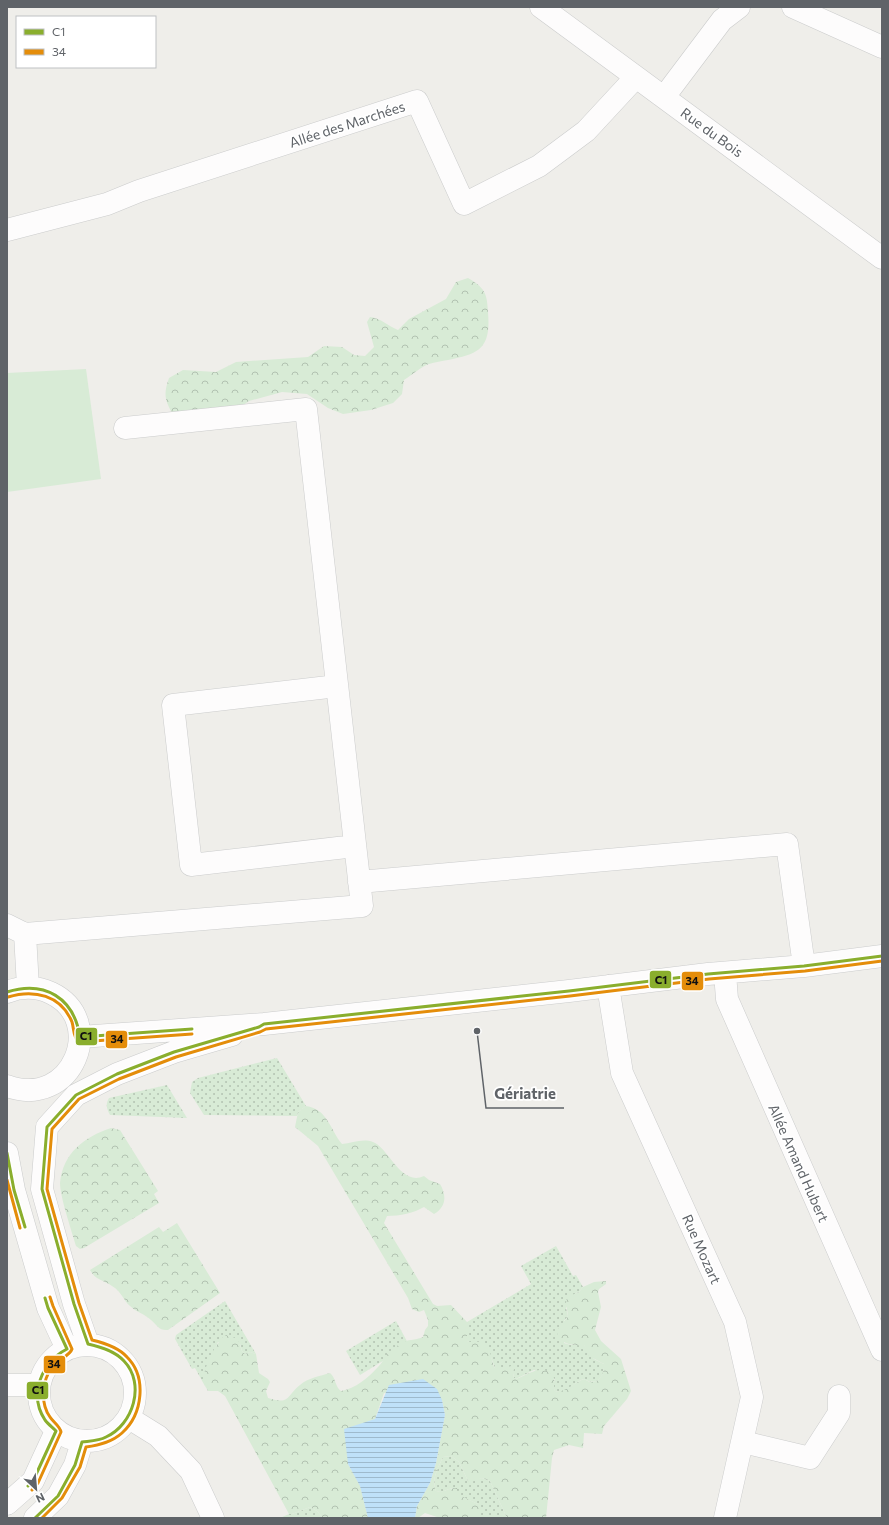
<svg xmlns="http://www.w3.org/2000/svg" width="889" height="1525" viewBox="0 0 889 1525" font-family="Commissioner,sans-serif">
  <style>
    .grass { fill: url(#grass-dots) }
    .forest { fill: url(#forest-crowns) }
    .park { fill: #d8ebd6 }
    .water { fill: url(#water-rules) }
    .lines { fill: none; stroke-linecap: round; stroke-linejoin: round }
    .minor-casing { stroke: #cbcccc; stroke-width: 23 }
    .minor { stroke: #fdfcfc; stroke-width: 22 }
    .bus-1-casing { stroke: #fff; stroke-width: 6 }
    .bus-2-casing { stroke: #fff; stroke-width: 6 }
    .bus-1 { stroke: #8aae2d; stroke-width: 3 }
    .bus-2 { stroke: #e48d0a; stroke-width: 3 }
    .labels { text-anchor: middle; dominant-baseline: central; stroke-width: 3.5; stroke-linejoin: round; paint-order: stroke }
    .street-label { font-size: 14px; fill: #5f6368; stroke: #fff }
    .leader { fill: none; stroke: #5f6368; stroke-width: 1.5 }
    .callout-dot { fill: #5f6368; stroke: #fff; stroke-width: 1.5 }
    .callout-label { font-size: 15px; text-anchor: middle; font-weight: bold; fill: #5f6368; stroke: #fff; stroke-width: 3.5; stroke-linejoin: round; paint-order: stroke }
    .line-badge { stroke: #fff; stroke-width: 1.5 }
    .pale-badge-label { font-size: 11px; text-anchor: middle; font-weight: bold; fill: #111 }
  </style>
  <defs>
    <pattern id="grass-dots" width="8" height="8" patternUnits="userSpaceOnUse"><rect width="8" height="8" fill="#d8ebd6"/><path d="M2 2h.1M6 6h.1" fill="none" stroke="#b2c2b1" stroke-width="1.8" stroke-linecap="round"/></pattern>
    <pattern id="forest-crowns" width="20" height="18" patternUnits="userSpaceOnUse"><rect width="20" height="18" fill="#d8ebd6"/><path d="M2 6a3 3 0 1 1 6 0M12 15a3 3 0 1 1 6 0" fill="none" stroke="#b2c2b1"/></pattern>
    <pattern id="water-rules" width="6" height="5" patternUnits="userSpaceOnUse"><rect width="6" height="5" fill="#bfe1f9"/><path d="M0 2.5h6" fill="none" stroke="#9ebacd"/></pattern>
  </defs>
  <rect width="100%" height="100%" fill="#efeeea"/>
  <path class="grass" d="M 277,1058 L 306,1106 L 298,1112 L 297,1116 L 204,1115 L 190,1093 L 192,1082 L 198,1078 Z
    M 167,1085 L 187,1118 L 110,1115 C 107,1109 105,1105 109,1098 Z
    M 556,1246 L 573,1276 L 576,1275 L 583,1287 L 579,1292 L 576,1293 L 566,1308 L 568,1316 L 564,1321 L 564,1343 L 571,1345 L 584,1345 L 594,1359 L 604,1364 C 605,1376 597,1387 584,1379 C 574,1382 567,1394 555,1391 L 553,1386 L 555,1379 L 534,1370 L 516,1379 L 514,1378 L 513,1373 L 506,1368 L 495,1368 L 491,1357 L 475,1342 L 471,1343 L 467,1341 L 467,1322 L 531,1284 L 521,1266 Z
    M 225,1301 L 256,1354 L 250,1352 L 245,1354 L 242,1351 L 240,1344 L 218,1342 C 212,1356 201,1373 206,1388 L 195,1368 L 192,1369 L 175,1339 L 176,1335 Z
    M 396,1321 L 409,1345 L 360,1375 L 346,1351 Z
    M 451,1456 L 459,1462 L 468,1481 L 482,1478 L 490,1481 L 507,1518 L 478,1518 L 478,1504 L 460,1496 L 452,1488 L 441,1492 L 436,1491 C 431,1479 438,1468 443,1457 Z
    M 310,1507 L 317,1511 L 323,1518 L 280,1518 L 289,1514 L 292,1514 Z"/>
  <path class="forest" d="M 468,278 C 485,288 487,293 488,312 C 491,348 480,354 448,360 C 442,361 435,362 429,364 C 421,367 412,375 404,380 L 402,394 L 393,403 L 371,410 L 343,414 L 328,408 L 307,394 L 282,392 L 249,401 L 239,408 L 173,415 C 165,400 163,395 169,378 L 183,370 L 216,372 L 236,362 L 308,357 L 324,346 L 342,347 L 354,355 L 365,356 L 374,347 L 367,322 L 370,317 C 381,318 388,326 398,330 L 409,319 L 446,299 L 456,282 Z
    M 306,1106 C 328,1109 330,1130 342,1144 C 352,1143 363,1138 373,1142 C 389,1148 401,1187 424,1176 L 429,1180 L 440,1184 C 447,1196 446,1207 434,1214 L 424,1207 C 414,1213 400,1216 387,1216 L 384,1223 L 433,1304 L 437,1306 L 451,1305 L 467,1322 L 467,1341 C 471,1343 475,1341 480,1342 C 492,1344 490,1359 495,1368 L 506,1368 L 511,1366 L 514,1369 L 513,1373 L 514,1378 L 516,1379 C 527,1375 536,1367 547,1371 C 550,1372 553,1374 554,1378 C 555,1382 553,1386 555,1391 C 566,1393 573,1383 584,1379 C 597,1388 605,1375 604,1364 L 589,1356 L 584,1345 C 574,1346 549,1343 560,1326 C 562,1323 566,1320 568,1316 L 566,1303 L 567,1297 L 579,1292 L 583,1287 L 594,1282 L 606,1281 L 606,1284 L 599,1289 L 598,1292 L 601,1307 L 595,1330 L 601,1341 L 621,1359 L 631,1391 L 627,1399 L 604,1426 L 602,1434 L 584,1433 L 583,1448 L 569,1445 L 554,1450 L 552,1458 L 546,1518 L 507,1518 L 490,1481 L 482,1478 L 471,1482 L 468,1481 L 459,1462 L 451,1456 L 443,1457 C 438,1468 431,1479 436,1491 C 444,1493 449,1487 457,1488 L 461,1496 L 478,1504 L 480,1509 L 478,1518 L 440,1518 L 425,1513 L 418,1518 L 415,1518 L 417,1506 L 430,1483 L 436,1463 L 445,1415 L 442,1400 L 384,1393 L 375,1419 L 348,1464 L 360,1485 L 368,1518 L 323,1518 L 317,1511 L 310,1507 L 292,1514 L 289,1514 L 225,1396 L 218,1391 L 208,1391 C 205,1386 203,1381 204,1376 C 205,1365 217,1340 226,1335 L 238,1339 L 242,1351 L 245,1354 L 250,1352 L 256,1354 L 259,1373 L 268,1379 L 270,1382 L 266,1391 L 268,1398 C 291,1405 286,1396 300,1385 C 308,1378 320,1376 330,1373 C 336,1378 335,1387 341,1391 C 355,1389 369,1377 378,1367 C 384,1361 385,1355 394,1348 C 399,1345 405,1340 411,1340 C 416,1339 418,1339 423,1337 L 425,1330 L 428,1326 L 428,1320 L 424,1310 L 419,1312 L 412,1309 L 408,1298 L 318,1146 L 295,1127 L 298,1112 Z
    M 111,1128 L 120,1130 L 158,1191 L 154,1194 L 159,1203 L 84,1248 L 80,1249 L 76,1246 C 72,1232 60,1197 60,1183 C 63,1153 84,1137 111,1128 Z
    M 177,1223 L 220,1293 L 168,1330 C 159,1331 157,1325 151,1320 C 145,1314 136,1312 130,1306 C 123,1300 122,1292 112,1286 C 104,1280 95,1280 90,1270 L 159,1227 L 163,1232 Z"/>
  <path class="park" d="M 86,369 L 101,479 L 7,492 L 7,373 Z"/>
  <path class="water" d="M 423,1379 L 437,1389 L 442,1400 L 445,1415 L 436,1463 L 430,1483 L 417,1506 L 415,1518 L 368,1518 L 360,1486 L 348,1464 L 344,1429 L 375,1419 L 389,1385 Z"/>
  <g class="lines">
    <defs>
      <path id="minor" d="M 541,7 L 882,258
        M 793,7 L 882,47
        M 664,97 L 722,20 L 739,7
        M 7,230 L 107,204 L 139,191 L 417,101 L 464,204 L 539,166 L 586,131 L 636,77
        M 337,686 L 173,705 L 191,865 L 355,846
        M 359,882 L 787,844 L 804,966
        M 7,925 L 25,934 L 362,906 L 306,409 L 125,428
        M 25,934 L 28,987
        M 725,973 L 727,999 L 882,1350
        M 608,986 L 622,1073 L 735,1322 L 752,1397 L 725,1518
        M 7,992 C 22,986 36,986 51,993 C 108,1020 73,1110 7,1086
        M 80,1037 L 264,1024 L 569,991 L 708,974 L 804,966 L 882,956
        M 7,1153 L 14,1190 L 48,1308 L 67,1349
        M 88,1344 L 74,1304 L 42,1189 L 47,1127 L 76,1095 L 117,1074 L 174,1052 L 232,1035
        M39 1393a48 48 0 1 1 96 0a48 48 0 1 1-96 0Z
        M 7,1385 L 39,1385
        M 129,1418 L 158,1436 L 191,1471 L 213,1518
        M 743,1442 L 810,1458 L 839,1413 L 839,1396
        M 7,1504 L 33,1481 L 56,1431
        M 35,1518 L 58,1496 L 75,1465 L 82,1442"/>
    </defs>
    <use href="#minor" class="minor-casing"/>
    <use href="#minor" class="minor"/>
    <defs>
      <path id="bus-1" d="M 7,992 C 45,980 74,998 80,1037 L 192,1029
        M 7,1153 L 14,1190 L 25,1227
        M 28,1486 L 33,1481 L 56,1431 C 52,1427 48,1424 45,1420 C 28,1394 42,1362 67,1349 L 48,1308 L 45,1298
        M 35,1518 L 58,1496 L 75,1465 L 82,1442 C 90,1441 99,1441 106,1437 C 133,1425 146,1384 124,1361 C 115,1351 101,1347 88,1344 L 74,1304 L 42,1189 L 47,1127 L 76,1095 L 117,1074 L 174,1052 L 259,1027 L 264,1024 L 569,991 L 708,974 L 804,966 L 882,956"/>
      <path id="bus-2" d="M 8,997 C 34,989 61,995 72,1022 C 74,1028 73,1038 79,1042 L 192,1034
        M 7,1180 L 20,1228
        M 32,1490 L 38,1483 L 61,1432 C 60,1426 53,1422 50,1417 C 40,1403 42,1381 52,1367 C 57,1360 70,1356 72,1349 L 53,1306 L 50,1297
        M 42,1518 L 62,1498 L 80,1467 L 86,1447 C 100,1445 112,1442 122,1433 C 143,1414 147,1377 127,1357 C 118,1347 105,1343 92,1340 L 79,1303 L 47,1189 L 52,1129 L 79,1099 L 119,1079 L 176,1057 L 260,1032 L 266,1029 L 570,996 L 709,979 L 805,971 L 882,961"/>
    </defs>
    <use href="#bus-1" class="bus-1-casing"/>
    <use href="#bus-2" class="bus-2-casing"/>
    <use href="#bus-1" class="bus-1"/>
    <use href="#bus-2" class="bus-2"/>
  </g>
  <g class="labels">
    <g class="street-label">
      <text transform="translate(347 124) rotate(-18)">Allée des Marchées</text>
      <text transform="translate(712 132) rotate(36)">Rue du Bois</text>
      <text transform="translate(799 1163) rotate(66)">Allée Amand Hubert</text>
      <text transform="translate(702 1249) rotate(66)">Rue Mozart</text>
    </g>
  </g>
  <path class="leader" d="M477 1031L486 1108H564"/>
  <circle class="callout-dot" cx="477" cy="1031" r="4"/>
  <g class="callout-label">
    <text x="525" y="1099">Gériatrie</text>
  </g>
  <g class="line-badge">
    <rect x="649" y="970" width="23" height="19" rx="4" fill="#8aae2d"/>
    <rect x="681" y="971" width="23" height="20" rx="4" fill="#e48d0a"/>
    <rect x="75" y="1027" width="23" height="19" rx="4" fill="#8aae2d"/>
    <rect x="105" y="1030" width="23" height="19" rx="4" fill="#e48d0a"/>
    <rect x="43" y="1355" width="23" height="19" rx="4" fill="#e48d0a"/>
    <rect x="26" y="1381" width="23" height="19" rx="4" fill="#8aae2d"/>
  </g>
  <g class="pale-badge-label">
    <text x="661" y="984">C1</text>
    <text x="692" y="985">34</text>
    <text x="86" y="1040">C1</text>
    <text x="117" y="1043">34</text>
    <text x="54" y="1368">34</text>
    <text x="38" y="1394">C1</text>
  </g>
  <rect width="889" height="1525" fill="none" stroke="#5f6368" stroke-width="16"/>
  <rect x="16" y="16" width="140" height="52" fill="#ffffff" stroke="#bfc1c3"/>
  <rect x="24" y="29" width="20" height="6" fill="#8aae2d" stroke="#bfc1c3"/>
  <text x="52" y="36" font-size="12" fill="#5f6368">C1</text>
  <rect x="24" y="49" width="20" height="6" fill="#e48d0a" stroke="#bfc1c3"/>
  <text x="52" y="56" font-size="12" fill="#5f6368">34</text>
  <g transform="translate(36 1489) rotate(154)" stroke="#ffffff" stroke-width="3" paint-order="stroke">
  <path d="M0-3L7 15L0 10L-7 15Z" fill="#5f6368"/>
  <text y="-6" font-size="11" font-weight="bold" text-anchor="middle" fill="#5f6368">N</text>
  </g>
</svg>
